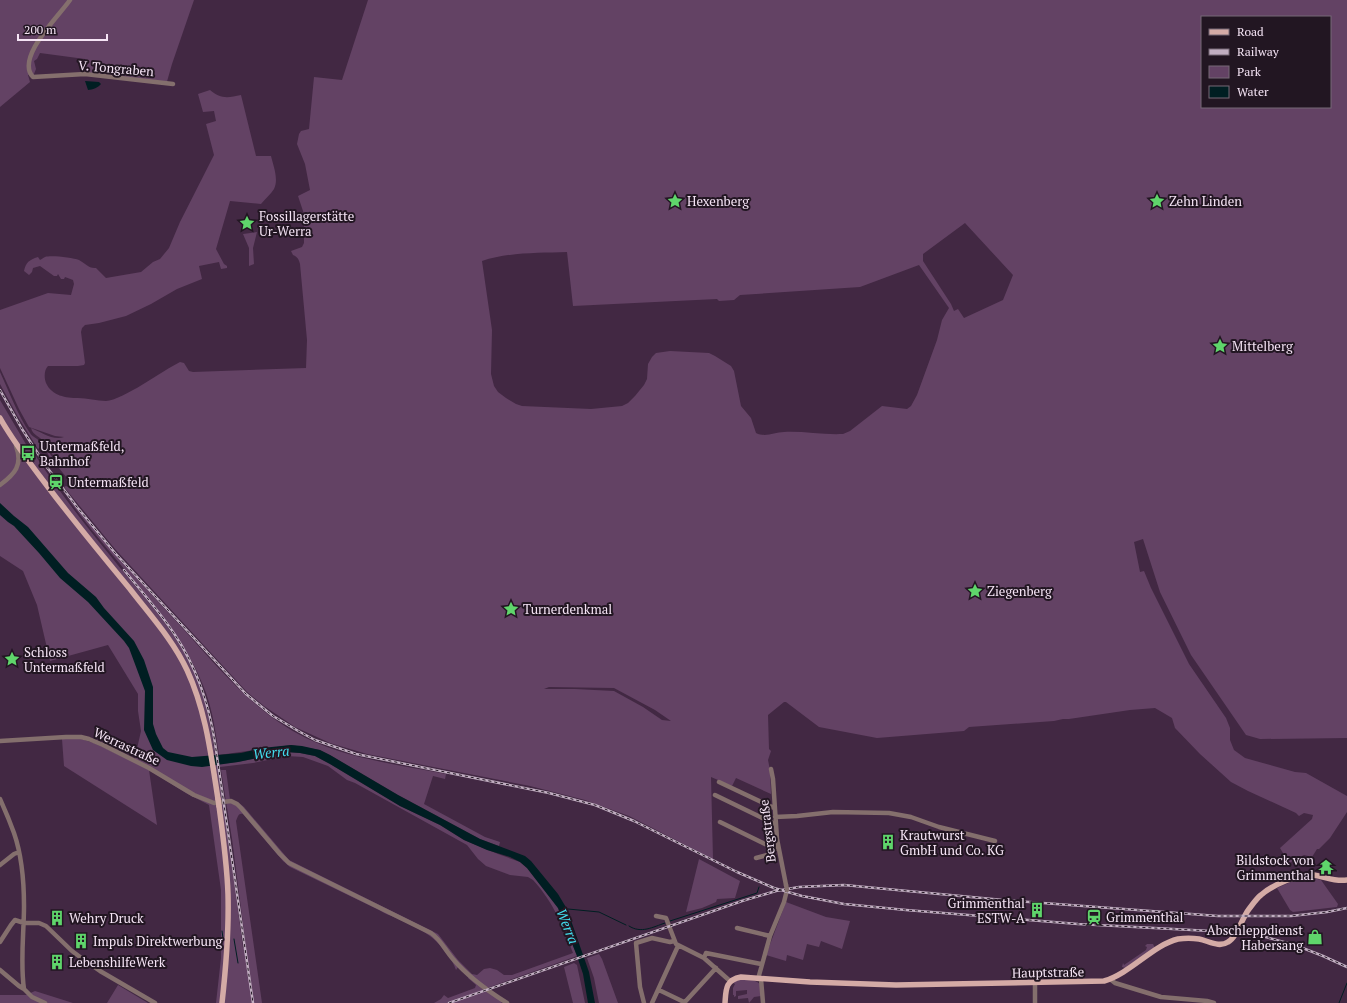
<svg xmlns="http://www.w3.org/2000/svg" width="1347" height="1003" viewBox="0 0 1347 1003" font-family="'PT Serif',serif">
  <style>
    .green { fill: #634264; fill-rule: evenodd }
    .water { fill: #001e22 }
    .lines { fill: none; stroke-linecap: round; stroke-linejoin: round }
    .stream { stroke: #001e22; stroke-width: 1 }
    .minor { stroke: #846f6d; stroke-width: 4.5 }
    .major { stroke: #d4aba6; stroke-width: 5.5 }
    .rail-casing { stroke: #c1aec1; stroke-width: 2.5 }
    .rail { stroke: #221622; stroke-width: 1; stroke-dasharray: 3; stroke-linecap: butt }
    .minor-bridge { stroke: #846f6d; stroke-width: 4.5 }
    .major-bridge { stroke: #d4aba6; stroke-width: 5.5 }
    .labels { text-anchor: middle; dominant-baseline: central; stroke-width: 4; stroke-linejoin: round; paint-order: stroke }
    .street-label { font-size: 13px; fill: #f5e4f5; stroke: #221622 }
    .poi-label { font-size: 13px; fill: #f5e4f5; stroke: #221622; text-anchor: start }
    .water-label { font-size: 14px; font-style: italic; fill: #42deef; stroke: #221622 }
  </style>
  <rect width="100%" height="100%" fill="#422843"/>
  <path class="green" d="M 0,0 L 194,0 L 172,64 L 166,85 L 86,72 L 85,59 L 40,53 L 37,59 L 34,61 L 36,69 L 34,74 L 28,75 L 30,82 L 0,107 Z
    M 368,0 L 1347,0 L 1347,738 L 1260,739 L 1246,735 L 1191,655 L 1160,592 L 1143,539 L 1134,542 L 1140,572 L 1144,571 L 1151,588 L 1189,664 L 1226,718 L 1230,728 L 1230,740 L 1234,750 L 1245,758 L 1295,772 L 1306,773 L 1347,796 L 1347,812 L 1330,838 L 1319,849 L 1317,849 L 1312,857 L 1304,855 L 1289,863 L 1280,848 L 1312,819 L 1313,815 L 1304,813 L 1299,816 L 1296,813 L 1248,791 L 1231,782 L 1200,754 L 1175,728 L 1172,718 L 1155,708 L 1130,710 L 1069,719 L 1063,719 L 1054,721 L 969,727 L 964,731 L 877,738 L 819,727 L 786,702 L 784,702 L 768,715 L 769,749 L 771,751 L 768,760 L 770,770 L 771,794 L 736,778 L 732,786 L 711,777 L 713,859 L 629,816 L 585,800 L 530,786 L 367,754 L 330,743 L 295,727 L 264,706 L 247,692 L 115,549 L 64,487 L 66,486 L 68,487 L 72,484 L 58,467 L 55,468 L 45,448 L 48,451 L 55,461 C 55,455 50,452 47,447 C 46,446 46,443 44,442 C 40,436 33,436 31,428 C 41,432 53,441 64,437 L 55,436 L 29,427 L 19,409 L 0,368 L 0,310 L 48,293 L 71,295 L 74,284 L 73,280 L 65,277 L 64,279 L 61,279 L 58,274 L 57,276 L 54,276 L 40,266 L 33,268 L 32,272 L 29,275 L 24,271 C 26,262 29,260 38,257 L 40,260 C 42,259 43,258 45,257 C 52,255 73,258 79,260 C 85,263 89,269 96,268 L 106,278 L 141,272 L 153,262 L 160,259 L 169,248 L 180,222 L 214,155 L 206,124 L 216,121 L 214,111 L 203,112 L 198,94 L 210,90 C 220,99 228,98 241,95 L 256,156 L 271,156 C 273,165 279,179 274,189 C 271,194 265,199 261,204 L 230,201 L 216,249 L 224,264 L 227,266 L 227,268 L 221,269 L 219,262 L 199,266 L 202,279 L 177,289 L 151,304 L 126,316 L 99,323 L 85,325 L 82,328 L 81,332 L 85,363 L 84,365 L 78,366 L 48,366 C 44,370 44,378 46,383 C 52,396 66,398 78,398 C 87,398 97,401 106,401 C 123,400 162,371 180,362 L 184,363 L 189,371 L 193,372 L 306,368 L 307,340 L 300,264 C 299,260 298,257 293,255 L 291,251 L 302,247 L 304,243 L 304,214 L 298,196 L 310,190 L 305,164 L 297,144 L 299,134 L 301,131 L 309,129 L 314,77 L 342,80 ZM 1202,17 L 1330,17 L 1330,107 L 1202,107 ZM 965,223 L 1013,275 L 1003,300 L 964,318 L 958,309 L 954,311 L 951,304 L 923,261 L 923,254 ZM 567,252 L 573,306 L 717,299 L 719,301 L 734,300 L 740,295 L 860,287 L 919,265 L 949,308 L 942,320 L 937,340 L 917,395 L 911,406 L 907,409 L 882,406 L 850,431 L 843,434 C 823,435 803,431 784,432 C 774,432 766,438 756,433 L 751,418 L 741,406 L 734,371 L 731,366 L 715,356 L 709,353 L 670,351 L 656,353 L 652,357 L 648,364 L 647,379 L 644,385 L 635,396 L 628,403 L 622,406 L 591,409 L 522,406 L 516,404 L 506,398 L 498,392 L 494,386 L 491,374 L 492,330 L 482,261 C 509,252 539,253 567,252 ZM 549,687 L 614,688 L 655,710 L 671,721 L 662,720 L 643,707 L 614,691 L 575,689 L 544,689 Z
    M 257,232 L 253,248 L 254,264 L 249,266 L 249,248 L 243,234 Z
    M 0,372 C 9,391 18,416 30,433 C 33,438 41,439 42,446 L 38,449 L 18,417 L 0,384 Z
    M 0,400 L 27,446 L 33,453 L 30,454 L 26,453 L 35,465 L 32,459 L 35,455 C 61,495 91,532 121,569 C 148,601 177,634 195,673 C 206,699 211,727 215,755 L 209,756 L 211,766 L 217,765 L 234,881 L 243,948 L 246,947 L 232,839 L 221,770 L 226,770 L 230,800 L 238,802 L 244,807 L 289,860 L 438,934 L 458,960 L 472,974 L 477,975 L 484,969 L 490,968 L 497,970 L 504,975 L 512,975 L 573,953 C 562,925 554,903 533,880 L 528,877 L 510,875 L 486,866 L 478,859 L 467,845 L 355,783 L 347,780 L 328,766 L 303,757 L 287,756 L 253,763 L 220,767 L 220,764 L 238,762 L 286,752 L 300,753 L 315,756 L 330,764 L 400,806 L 440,825 L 464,840 L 498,854 L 520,862 L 527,868 L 558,908 L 577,956 L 487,988 L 458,967 L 456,970 C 454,964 451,959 447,954 C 432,933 419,929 396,918 C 390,915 385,914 379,910 L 290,867 L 283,861 L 243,814 C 238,813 238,817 236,821 L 262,1003 L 216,1003 L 221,958 L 221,890 L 209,805 L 186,793 L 149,770 L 157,825 L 64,766 L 62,739 L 81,739 L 94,743 L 134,762 L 141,731 L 138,711 L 138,694 L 108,645 L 50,661 L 37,605 L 23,571 L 0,556 Z
    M 66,496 C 105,542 145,588 186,632 C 222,672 257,714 306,738 C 349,759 400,765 446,774 L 445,779 L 433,776 L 424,804 L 485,837 L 500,842 L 499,846 L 480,839 L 398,795 L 330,755 L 320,750 L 291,745 L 219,755 C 216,734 213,713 206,693 C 191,651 165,619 138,586 C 114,556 88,527 66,496 Z
    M 699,859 L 740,881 L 735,898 L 717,899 L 716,902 L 702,908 L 686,912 Z
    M 1302,877 L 1313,878 L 1321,880 L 1338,904 L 1337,907 L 1293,912 L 1290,910 L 1277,888 Z
    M 786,902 L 826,917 L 850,921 L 842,949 L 821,941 L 819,947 L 807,944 L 803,960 L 787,955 L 786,961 L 766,955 Z
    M 1147,944 L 1153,944 L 1155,948 L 1125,968 L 1122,967 L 1123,963 L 1124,965 L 1146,950 L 1147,947 L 1145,946 Z
    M 599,954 L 602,959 L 618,1003 L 599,1003 L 594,978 L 587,958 Z
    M 574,963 L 577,965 L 585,1003 L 573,1003 L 564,967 Z
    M 469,976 L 503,1001 L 501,1003 L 434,1003 L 441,999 L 444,995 L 448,998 L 475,988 L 476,985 L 468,978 Z
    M 739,979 C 746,979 754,979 760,984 L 761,996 L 754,997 L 749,1003 L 748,998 L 738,999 L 738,996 L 747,994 L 747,990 L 736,991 L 736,996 L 734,997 L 734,995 L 733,995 L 733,988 L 735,984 L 732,982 Z
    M 118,985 L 148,1003 L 107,1003 Z
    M 35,991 L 73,1003 L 0,1003 L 0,995 L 26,995 Z"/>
  <path class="water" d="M 85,81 L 99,82 L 101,84 C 99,87 92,90 88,90 Z
    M 0,503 L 14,516 L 28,527 L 68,573 L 96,597 L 104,608 L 134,641 L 144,660 L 153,687 L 153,724 L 156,734 L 163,748 L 168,752 L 192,757 L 241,753 L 262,748 L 291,745 L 302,746 L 320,750 L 330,755 L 398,795 L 480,839 L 525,856 L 531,861 L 558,894 L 567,909 L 589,972 L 595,1003 L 588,1003 L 583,974 L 577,956 L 558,908 L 527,868 L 520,862 L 510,857 L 487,850 L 464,840 L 440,825 L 400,806 L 330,764 L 315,756 L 300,753 L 286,752 L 238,762 L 202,767 L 191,766 L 167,760 L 153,750 L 144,730 L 145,691 L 129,648 L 124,641 L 88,602 L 60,578 L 39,553 L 14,526 L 8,522 L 0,515 Z"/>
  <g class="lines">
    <path class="stream" d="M 568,909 L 599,912 L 626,925
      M 670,921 L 757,893 L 759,887
      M 629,926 C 641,934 653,927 665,923
      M 222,931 L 223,938
      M 234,939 L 238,963
      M 1339,1003 L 1347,983"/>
    <path class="minor" d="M 70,0 C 59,16 15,58 33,77 L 85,74 L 173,84
      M 0,485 C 15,474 23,465 16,446
      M 0,741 L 66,737 L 81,737 L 89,739 L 103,745 L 149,768 L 194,795 L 214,803 L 231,801 L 237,804 L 241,808 L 280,854 L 289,863 L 431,933 C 441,940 445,950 453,959 C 468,977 488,991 507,1003
      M 771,769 L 773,779 L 777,839 L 786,885
      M 719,782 L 774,808
      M 715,795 L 775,824
      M 0,799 C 5,810 10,822 14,833 C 22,856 24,882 24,906 C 24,933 20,962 24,989
      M 775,817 L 797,816 L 833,812 L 889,813 L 911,817 L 939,827 L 995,841
      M 720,822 L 771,847 L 778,849
      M 756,858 L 771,854 L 774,849
      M 0,865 L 14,854 L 19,852
      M 656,916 L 666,918 L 676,944 L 704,958 L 730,981
      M 737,928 L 770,936
      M 0,942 L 11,925 L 15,920 L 24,923 L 39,923 L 46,926 L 72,951 L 84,960 L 100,971 L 155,1003
      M 704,958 L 706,953 L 761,964
      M 0,970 L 19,986 L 24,989 L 32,997 L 45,1003
      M 758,979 L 770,936 L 784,902 L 787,890
      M 761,979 L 763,1003
      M 1110,979 L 1115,983 L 1161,997 L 1207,1001 L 1214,1003
      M 659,990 L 684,1002
      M 644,1003 L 640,987 L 636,943 L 652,938 L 670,942 L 674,941
      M 652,1003 L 678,946
      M 684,1003 L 716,968
      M 1035,1003 L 1035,983"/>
    <path class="major" d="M 0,418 C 13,441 29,462 45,483 C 72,519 101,554 130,589 C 150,615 173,640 187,670 C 206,711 211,755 218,799
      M 219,806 C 223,835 227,864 228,894 C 229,930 226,967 222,1003
      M 725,1003 C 726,990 725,980 741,977 L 810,982 L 896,985 L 1104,981 C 1131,973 1153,945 1178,939 C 1185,938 1192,938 1199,939 C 1209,941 1219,948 1228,942 C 1237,937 1242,918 1249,909 C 1253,904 1256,899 1261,895 C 1272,885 1300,873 1314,875 C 1326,877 1335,882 1347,880"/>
    <defs>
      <path id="rail" d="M 0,390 L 22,429 L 46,466 L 77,507 L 115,553 L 246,694 L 273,716 L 300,732 L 315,740 L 356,754 L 549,793 L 595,805 L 634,821 L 737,872 L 774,888 L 802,896 L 844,904 L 906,910 L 1078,924 L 1230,932 L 1258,935 L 1295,945 L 1323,956 L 1347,967
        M 124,570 C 141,591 160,612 175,635 C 197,668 209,704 215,743 L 253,1003
        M 449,1003 L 742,901 L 776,891 L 799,887 L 844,885 L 1003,900 L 1218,916 L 1291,916 L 1327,912 L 1347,908"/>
    </defs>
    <use href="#rail" class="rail-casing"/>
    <use href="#rail" class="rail"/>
    <path class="minor-bridge" d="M 786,885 L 787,890"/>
    <path class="major-bridge" d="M 218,799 L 219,806"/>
  </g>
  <defs>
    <symbol id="sight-bare" viewBox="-9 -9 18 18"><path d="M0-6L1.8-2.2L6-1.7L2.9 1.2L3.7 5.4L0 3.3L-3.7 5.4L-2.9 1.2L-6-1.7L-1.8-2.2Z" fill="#5fd56b" stroke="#221622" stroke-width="2.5" paint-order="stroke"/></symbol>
    <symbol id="bus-bare" viewBox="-9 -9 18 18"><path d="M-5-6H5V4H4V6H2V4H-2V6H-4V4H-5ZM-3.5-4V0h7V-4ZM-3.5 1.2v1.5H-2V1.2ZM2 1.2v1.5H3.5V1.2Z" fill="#5fd56b" stroke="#221622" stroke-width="2.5" paint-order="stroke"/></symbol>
    <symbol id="station-bare" viewBox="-9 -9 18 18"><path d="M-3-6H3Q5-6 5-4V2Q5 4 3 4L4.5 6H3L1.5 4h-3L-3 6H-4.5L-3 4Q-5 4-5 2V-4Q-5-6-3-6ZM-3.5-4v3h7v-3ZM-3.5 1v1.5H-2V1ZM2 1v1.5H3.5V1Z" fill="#5fd56b" stroke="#221622" stroke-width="2.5" paint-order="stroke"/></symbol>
    <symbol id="building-bare" viewBox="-9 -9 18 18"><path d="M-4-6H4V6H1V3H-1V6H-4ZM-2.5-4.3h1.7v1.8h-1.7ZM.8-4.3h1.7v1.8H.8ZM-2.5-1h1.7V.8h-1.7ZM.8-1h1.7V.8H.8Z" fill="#5fd56b" stroke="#221622" stroke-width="2.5" paint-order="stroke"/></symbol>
    <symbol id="temple-bare" viewBox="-9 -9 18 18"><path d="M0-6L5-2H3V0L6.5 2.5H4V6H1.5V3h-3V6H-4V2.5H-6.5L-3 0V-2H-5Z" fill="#5fd56b" stroke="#221622" stroke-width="2.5" paint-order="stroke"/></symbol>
    <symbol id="shop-bare" viewBox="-9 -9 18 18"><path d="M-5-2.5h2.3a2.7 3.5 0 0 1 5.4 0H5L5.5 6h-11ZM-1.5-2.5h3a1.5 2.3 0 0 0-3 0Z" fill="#5fd56b" stroke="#221622" stroke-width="2.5" paint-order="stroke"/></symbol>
  </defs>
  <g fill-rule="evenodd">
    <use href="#sight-bare" x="664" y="190" width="22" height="22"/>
    <use href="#sight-bare" x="1146" y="190" width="22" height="22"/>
    <use href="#sight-bare" x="236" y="212" width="22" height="22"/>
    <use href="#sight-bare" x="1209" y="335" width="22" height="22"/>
    <use href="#bus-bare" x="17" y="442" width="22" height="22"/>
    <use href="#station-bare" x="45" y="471" width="22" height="22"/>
    <use href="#sight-bare" x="964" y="580" width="22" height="22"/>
    <use href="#sight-bare" x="500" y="598" width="22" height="22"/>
    <use href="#sight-bare" x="1" y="648" width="22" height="22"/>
    <use href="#building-bare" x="877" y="831" width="22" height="22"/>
    <use href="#temple-bare" x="1315" y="856" width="22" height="22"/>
    <use href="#building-bare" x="1026" y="899" width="22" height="22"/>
    <use href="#station-bare" x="1083" y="906" width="22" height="22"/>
    <use href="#building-bare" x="46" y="907" width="22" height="22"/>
    <use href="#shop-bare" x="1304" y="926" width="22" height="22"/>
    <use href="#building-bare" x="70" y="930" width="22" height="22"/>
    <use href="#building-bare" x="46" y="951" width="22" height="22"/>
  </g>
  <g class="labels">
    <g class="street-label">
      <text transform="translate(116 68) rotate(5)">V. Tongraben</text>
      <text transform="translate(127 746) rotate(25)">Werrastraße</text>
      <text transform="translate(767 831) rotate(-97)">Bergstraße</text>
      <text transform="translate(1048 972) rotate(-1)">Hauptstraße</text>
    </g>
    <g class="poi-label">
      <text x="687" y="201">Hexenberg</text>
      <text x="1169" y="201">Zehn Linden</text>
      <text x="259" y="216">Fossillagerstätte<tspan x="259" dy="15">Ur-Werra</tspan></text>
      <text x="1232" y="346">Mittelberg</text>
      <text x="40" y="446">Untermaßfeld,<tspan x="40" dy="15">Bahnhof</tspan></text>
      <text x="68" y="482">Untermaßfeld</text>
      <text x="987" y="591">Ziegenberg</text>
      <text x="523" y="609">Turnerdenkmal</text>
      <text x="24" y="652">Schloss<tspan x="24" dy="15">Untermaßfeld</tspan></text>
      <text x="900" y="835">Krautwurst<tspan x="900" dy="15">GmbH und Co. KG</tspan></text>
      <text x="1314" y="860" text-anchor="end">Bildstock von<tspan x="1314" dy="15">Grimmenthal</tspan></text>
      <text x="1025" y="903" text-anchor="end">Grimmenthal<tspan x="1025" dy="15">ESTW-A</tspan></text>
      <text x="1106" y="917">Grimmenthal</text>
      <text x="69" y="918">Wehry Druck</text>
      <text x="1303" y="930" text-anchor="end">Abschleppdienst<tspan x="1303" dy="15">Habersang</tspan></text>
      <text x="93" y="941">Impuls Direktwerbung</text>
      <text x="69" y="962">LebenshilfeWerk</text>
    </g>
    <g class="water-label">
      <text transform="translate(271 752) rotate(-6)">Werra</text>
      <text transform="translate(568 926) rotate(68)">Werra</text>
    </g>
  </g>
  <rect x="1201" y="16" width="130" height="92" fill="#221622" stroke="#766876"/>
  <rect x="1209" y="29" width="20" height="6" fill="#d4aba6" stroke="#766876"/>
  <text x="1237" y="36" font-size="12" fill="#f5e4f5">Road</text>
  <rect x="1209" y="49" width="20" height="6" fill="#c1aec1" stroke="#766876"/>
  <text x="1237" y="56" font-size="12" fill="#f5e4f5">Railway</text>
  <rect x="1209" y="66" width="20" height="12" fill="#634264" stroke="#766876"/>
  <text x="1237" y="76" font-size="12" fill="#f5e4f5">Park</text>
  <rect x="1209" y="86" width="20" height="12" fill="#001e22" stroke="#766876"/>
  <text x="1237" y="96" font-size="12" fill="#f5e4f5">Water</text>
  <path d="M18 34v6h89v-6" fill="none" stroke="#f5e4f5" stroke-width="2"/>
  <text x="24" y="34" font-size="12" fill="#f5e4f5" stroke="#221622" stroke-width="3" paint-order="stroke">200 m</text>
</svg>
